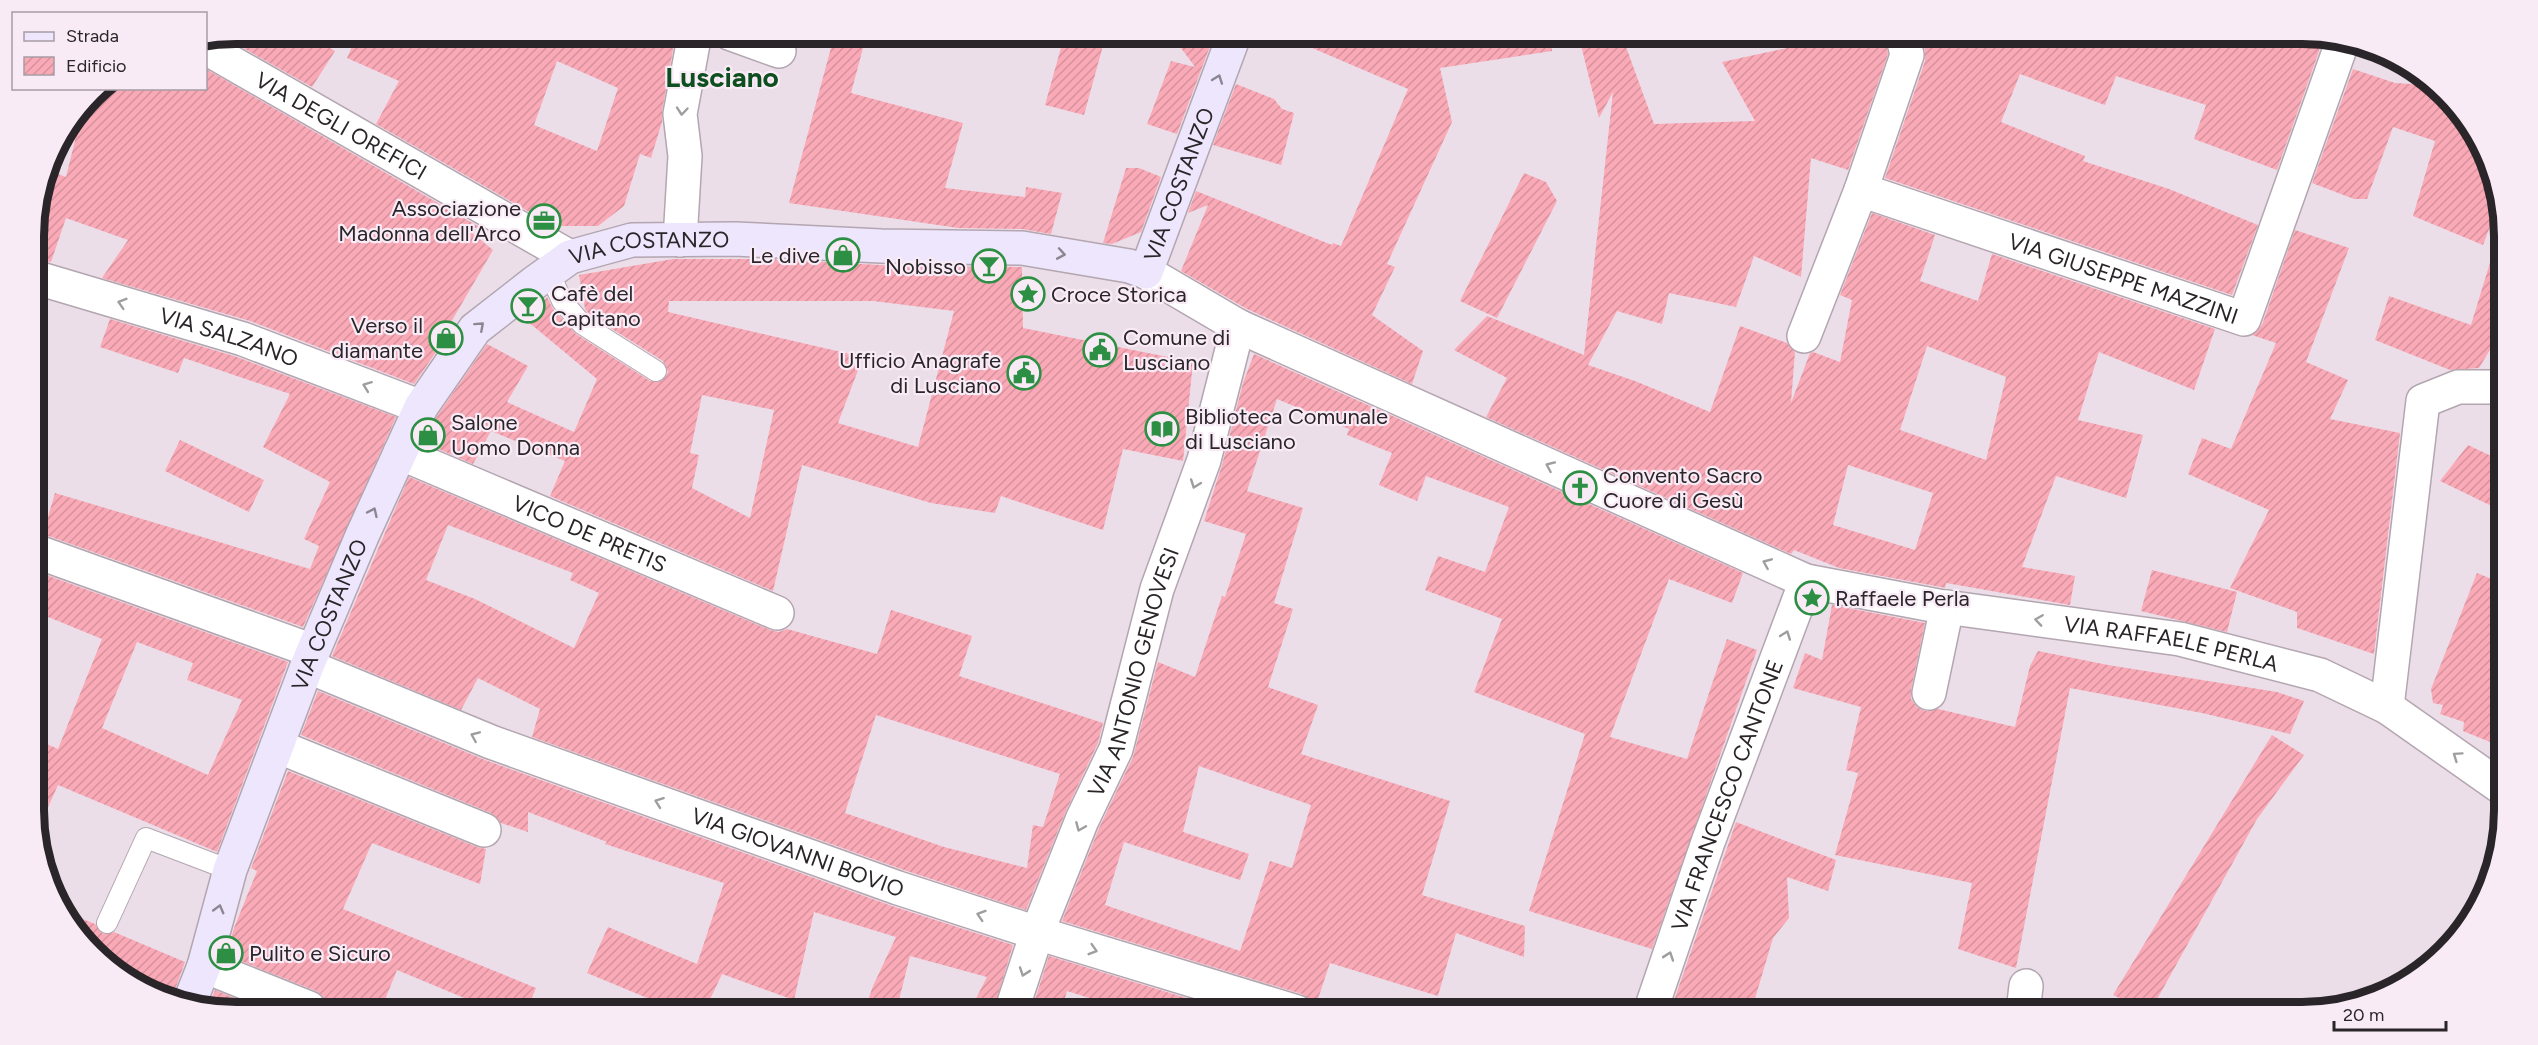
<svg xmlns="http://www.w3.org/2000/svg" width="2538" height="1045" viewBox="0 0 2538 1045" font-family="Figtree,sans-serif">
  <style>
    .building { fill: url(#building-hatch); fill-rule: evenodd }
    .lines { fill: none; stroke-linecap: round; stroke-linejoin: round }
    .lane-casing { stroke: #b3a6b0; stroke-width: 22 }
    .street-casing { stroke: #b3a6b0; stroke-width: 36 }
    .secondary-casing { stroke: #b3a6b0; stroke-width: 36 }
    .lane { stroke: #fff; stroke-width: 20 }
    .street { stroke: #fff; stroke-width: 33 }
    .secondary { stroke: #ede6fd; stroke-width: 33 }
    .oneway { stroke: #8c8693 }
    .oneway2 { stroke: #9f9d9f }
    .labels { text-anchor: middle; dominant-baseline: central; stroke-width: 4.5; stroke-linejoin: round; paint-order: stroke }
    .street-label { font-size: 22px; fill: #2a2529; stroke: #f9ebf6 }
    .poi-label { font-size: 22px; fill: #2a2529; stroke: #f9ebf6; text-anchor: start }
    .district-label { font-size: 28px; font-weight: bold; fill: #0e4f1f; stroke: #f9ebf6 }
    .rim { fill: none; stroke: #2a2529; stroke-width: 8 }
  </style>
  <defs>
    <pattern id="building-hatch" width="6" height="6" patternUnits="userSpaceOnUse" patternTransform="scale(1.5)"><rect width="6" height="6" fill="#faaab7"/><path d="M-1 1l2-2M0 6l6-6M5 7l2-2" fill="none" stroke="#d6929d"/></pattern>
  </defs>
  <rect width="100%" height="100%" fill="#ecdee9"/>
  <path class="building" d="M 235,33 L 306,33 L 335,51 L 312,87 L 222,36 Z
    M 358,33 L 399,33 L 423,43 L 426,33 L 676,33 L 662,111 L 662,122 L 651,158 L 640,154 L 624,206 L 598,226 L 554,226 L 376,124 L 399,81 L 347,58 ZM 557,61 L 618,88 L 597,151 L 534,125 Z
    M 835,33 L 867,33 L 851,93 L 963,123 L 945,188 L 1025,197 L 1026,187 L 1062,193 L 1051,234 L 1022,229 L 958,228 L 789,203 Z
    M 1065,33 L 1104,42 L 1084,115 L 1045,105 Z
    M 1170,33 L 1215,33 L 1177,134 L 1147,124 L 1171,61 L 1195,67 Z
    M 1277,33 L 1551,33 L 1552,51 L 1440,68 L 1452,122 L 1387,264 L 1395,267 L 1372,315 L 1423,351 L 1412,384 L 1247,309 L 1181,271 L 1208,205 L 1188,213 L 1196,191 L 1332,245 L 1333,243 L 1341,246 L 1408,89 Z
    M 1578,33 L 1621,33 L 1654,124 L 1755,121 L 1722,62 L 1857,33 L 1884,33 L 1888,54 L 1848,170 L 1811,158 L 1801,277 L 1754,256 L 1736,307 L 1669,293 L 1662,324 L 1617,311 L 1588,365 L 1635,381 L 1710,412 L 1740,326 L 1787,343 L 1795,352 L 1791,403 L 1810,353 L 1813,352 L 1840,362 L 1852,300 L 1840,295 L 1872,213 L 1935,235 L 1920,281 L 1978,301 L 1992,254 L 2215,329 L 2194,390 L 2099,352 L 2078,420 L 2143,435 L 2126,498 L 2056,476 L 2022,567 L 2075,576 L 2070,605 L 1946,583 L 1945,588 L 1941,587 L 1839,568 L 1794,550 L 1791,554 L 1486,417 L 1507,378 L 1454,350 L 1487,316 L 1584,355 L 1613,92 L 1599,118 ZM 1927,346 L 2006,377 L 1986,460 L 1900,430 ZM 1848,465 L 1933,493 L 1915,550 L 1833,525 Z
    M 1921,33 L 2303,33 L 2324,37 L 2277,170 L 2194,139 L 2206,105 L 2116,76 L 2105,105 L 2020,74 L 2001,122 L 2085,156 L 2083,161 L 2169,189 L 2258,225 L 2232,295 L 1885,178 L 1925,61 L 1925,51 Z
    M 206,69 L 481,228 L 466,228 L 493,250 L 450,324 L 454,326 L 414,384 L 250,321 L 102,278 L 128,240 L 66,218 L 51,262 L 34,259 L 33,222 L 47,170 L 66,177 L 83,108 L 98,88 L 206,88 Z
    M 2353,69 L 2395,83 L 2412,84 L 2445,93 L 2463,112 L 2500,200 L 2483,245 L 2413,216 L 2435,141 L 2393,127 L 2367,199 L 2354,199 L 2312,183 Z
    M 1236,84 L 1274,99 L 1282,109 L 1294,113 L 1281,165 L 1213,145 Z
    M 1126,168 L 1139,168 L 1161,177 L 1141,232 L 1112,244 L 1103,243 Z
    M 1524,173 L 1546,182 L 1557,201 L 1497,318 L 1460,301 Z
    M 2295,230 L 2349,248 L 2306,362 L 2348,380 L 2330,419 L 2400,433 L 2374,654 L 2297,628 L 2297,612 L 2230,588 L 2269,510 L 2188,474 L 2202,438 L 2231,449 L 2276,343 L 2252,335 L 2262,325 Z
    M 2496,243 L 2503,244 L 2504,347 L 2494,343 L 2479,368 L 2450,370 L 2375,340 L 2389,296 L 2471,325 Z
    M 673,259 L 767,259 L 880,265 L 1022,267 L 1023,328 L 1193,362 L 1183,461 L 1123,449 L 1103,530 L 1001,496 L 995,513 L 931,503 L 802,465 L 773,591 L 550,496 L 565,461 L 491,431 L 473,464 L 425,443 L 437,416 L 487,344 L 528,366 L 507,402 L 574,432 L 597,379 L 527,321 L 547,297 L 553,309 L 576,334 L 650,381 L 662,381 L 668,372 L 663,361 L 590,315 L 585,309 L 579,275 ZM 669,301 L 873,301 L 954,311 L 918,447 L 838,423 L 863,357 L 668,312 ZM 702,395 L 774,410 L 750,518 L 692,488 L 699,455 L 690,453 Z
    M 110,319 L 237,357 L 396,417 L 303,627 L 43,534 L 55,493 L 310,569 L 319,546 L 304,539 L 330,482 L 263,447 L 290,394 L 184,358 L 178,373 L 100,347 Z
    M 1254,354 L 1743,573 L 1732,603 L 1669,579 L 1610,737 L 1687,759 L 1727,639 L 1757,650 L 1652,949 L 1529,911 L 1585,734 L 1474,692 L 1502,619 L 1425,590 L 1438,556 L 1485,572 L 1509,507 L 1426,476 L 1417,501 L 1379,485 L 1392,453 L 1347,435 L 1349,429 L 1277,399 L 1247,491 L 1303,508 L 1274,603 L 1293,609 L 1268,687 L 1318,705 L 1301,754 L 1450,801 L 1422,895 L 1525,926 L 1524,957 L 1456,933 L 1438,996 L 1330,963 L 1315,1008 L 1311,1000 L 1302,994 L 1062,921 L 1099,828 L 1133,757 L 1158,662 L 1195,677 L 1222,596 L 1225,597 L 1246,534 L 1204,521 L 1222,465 L 1243,383 ZM 1199,766 L 1311,805 L 1292,868 L 1270,861 L 1240,951 L 1105,905 L 1124,842 L 1240,880 L 1249,854 L 1183,832 Z
    M 180,440 L 264,480 L 249,512 L 165,471 Z
    M 2468,445 L 2504,462 L 2504,512 L 2440,481 Z
    M 409,477 L 770,630 L 779,632 L 787,629 L 877,654 L 891,610 L 972,636 L 959,676 L 1103,723 L 1098,743 L 1065,813 L 1026,910 L 904,870 L 532,737 L 540,709 L 478,678 L 461,710 L 332,656 ZM 448,525 L 573,573 L 570,580 L 599,593 L 574,648 L 475,599 L 426,580 ZM 876,715 L 1060,774 L 1043,827 L 1033,825 L 1027,868 L 944,847 L 845,813 Z
    M 2152,570 L 2237,592 L 2227,632 L 2141,611 Z
    M 35,571 L 288,662 L 217,852 L 58,785 L 37,832 L 36,739 L 58,749 L 102,639 L 36,612 ZM 137,642 L 193,663 L 187,680 L 242,700 L 208,775 L 102,728 Z
    M 2477,573 L 2504,584 L 2505,748 L 2463,731 L 2464,722 L 2440,714 L 2443,705 L 2433,703 L 2431,689 Z
    M 1832,605 L 1925,623 L 1911,690 L 1911,699 L 1917,707 L 1925,711 L 1938,709 L 2015,727 L 2030,666 L 2038,651 L 2108,665 L 2277,692 L 2304,701 L 2290,734 L 2202,713 L 2070,688 L 2016,968 L 1958,949 L 1972,883 L 1835,855 L 1858,773 L 1846,770 L 1861,707 L 1793,688 L 1805,653 L 1822,660 Z
    M 318,691 L 485,760 L 892,906 L 1013,945 L 993,1012 L 969,1012 L 987,977 L 910,956 L 896,1012 L 864,1012 L 873,986 L 896,937 L 814,912 L 794,1000 L 722,974 L 704,1012 L 681,1012 L 587,973 L 608,927 L 697,964 L 724,883 L 605,844 L 607,842 L 528,812 L 528,832 L 501,823 L 491,813 L 301,735 Z
    M 2272,735 L 2304,755 L 2257,819 L 2150,1012 L 2113,995 Z
    M 288,771 L 477,847 L 486,849 L 480,884 L 372,843 L 343,909 L 536,988 L 526,1012 L 498,1012 L 397,970 L 380,1012 L 346,1012 L 327,1005 L 323,996 L 316,991 L 226,955 L 234,928 L 257,871 L 251,868 Z
    M 1736,822 L 1836,860 L 1828,891 L 1787,877 L 1789,918 L 1773,938 L 1751,1012 L 1670,1012 Z
    M 68,913 L 95,924 L 103,934 L 114,932 L 185,962 L 171,1001 L 83,943 Z
    M 1049,956 L 1232,1012 L 1134,1012 L 1067,991 L 1061,1012 L 1031,1012 Z
    M 215,990 L 261,1009 L 260,1012 L 235,1012 L 208,1007 Z"/>
  <g class="lines">
    <defs>
      <path id="lane" d="M 549,272 L 562,301 L 582,324 L 656,371
        M 107,923 L 146,838 L 230,870"/>
      <g id="street">
        <path d="M 729,33 L 779,51"/>
        <path id="s1" d="M 1902,33 L 1907,55 L 1861,190 L 2244,319 L 2343,40"/>
        <path id="s2" d="M 206,48 L 570,257"/>
        <path d="M 680,240 L 685,156 L 680,114 L 695,33"/>
        <path id="s3" d="M 1146,272 L 1238,326 L 1806,581 L 1938,606 L 2180,639 L 2320,675 L 2387,707 L 2505,790"/>
        <path id="s4" d="M 34,277 L 243,339 L 421,407"/>
        <path d="M 1804,336 L 1861,190"/>
        <path id="s5" d="M 400,453 L 777,613"/>
        <path d="M 35,551 L 313,651"/>
        <path id="s6" d="M 307,666 L 491,742 L 898,888 L 1037,933 L 1297,1012"/>
        <path d="M 1929,693 L 1947,607"/>
        <path d="M 2387,707 L 2423,401 L 2458,387 L 2504,387"/>
        <path d="M 277,746 L 484,830"/>
        <path d="M 204,966 L 309,1008"/>
        <path id="s7" d="M 1011,1012 L 1037,933 L 1082,820 L 1116,749 L 1157,589 L 1204,460 L 1238,326"/>
        <path id="s8" d="M 1650,1012 L 1708,842 L 1806,581"/>
        <path d="M 2023,1012 L 2026,986"/>
      </g>
      <g id="secondary">
        <path id="s9" d="M 189,1004 L 204,966 L 230,870 L 307,666 L 362,536 L 421,407 L 475,329 L 534,283 L 570,257 L 632,240 L 735,239 L 881,246 L 1022,248 L 1129,266 L 1146,272 L 1235,33"/>
      </g>
    </defs>
    <use href="#lane" class="lane-casing"/>
    <use href="#street" class="street-casing"/>
    <use href="#secondary" class="secondary-casing"/>
    <use href="#lane" class="lane"/>
    <use href="#street" class="street"/>
    <use href="#secondary" class="secondary"/>
  </g>
  <defs><path id="oneway-chevron" d="M-2-3.5L2.5 0L-2 3.5" fill="none" stroke-width="1.6" stroke-linecap="round" stroke-linejoin="round" transform="scale(1.5)"/></defs>
  <g class="oneway">
    <use href="#oneway-chevron" transform="translate(1218 79) rotate(-70)"/>
    <use href="#oneway-chevron" transform="translate(1061 254) rotate(10)"/>
    <use href="#oneway-chevron" transform="translate(480 326) rotate(-42)"/>
    <use href="#oneway-chevron" transform="translate(373 512) rotate(-65)"/>
    <use href="#oneway-chevron" transform="translate(219 909) rotate(-75)"/>
  </g>
  <g class="oneway2">
    <use href="#oneway-chevron" transform="translate(682 111) rotate(95)"/>
    <use href="#oneway-chevron" transform="translate(122 303) rotate(-163)"/>
    <use href="#oneway-chevron" transform="translate(367 386) rotate(-159)"/>
    <use href="#oneway-chevron" transform="translate(1550 466) rotate(-156)"/>
    <use href="#oneway-chevron" transform="translate(1195 484) rotate(110)"/>
    <use href="#oneway-chevron" transform="translate(1767 563) rotate(-157)"/>
    <use href="#oneway-chevron" transform="translate(2039 620) rotate(-172)"/>
    <use href="#oneway-chevron" transform="translate(1786 635) rotate(-70)"/>
    <use href="#oneway-chevron" transform="translate(475 736) rotate(-157)"/>
    <use href="#oneway-chevron" transform="translate(2457 756) rotate(-145)"/>
    <use href="#oneway-chevron" transform="translate(659 802) rotate(-160)"/>
    <use href="#oneway-chevron" transform="translate(1080 827) rotate(113)"/>
    <use href="#oneway-chevron" transform="translate(981 915) rotate(-162)"/>
    <use href="#oneway-chevron" transform="translate(1093 950) rotate(17)"/>
    <use href="#oneway-chevron" transform="translate(1669 956) rotate(-71)"/>
    <use href="#oneway-chevron" transform="translate(1024 972) rotate(109)"/>
  </g>
  <defs>
    <symbol id="office-ring" viewBox="-11 -11 22 22"><circle r="9.5" fill="#f9ebf6" stroke="#2c8f43" stroke-width="1.5"/><path d="M-6-3h4V-5.5h4V-3h4V5H-6ZM-1-4.5V-3h2v-1.5ZM-6 0V1H6V0Z" fill="#2c8f43"/></symbol>
    <symbol id="shop-ring" viewBox="-11 -11 22 22"><circle r="9.5" fill="#f9ebf6" stroke="#2c8f43" stroke-width="1.5"/><path d="M-5-2.5h2.3a2.7 3.5 0 0 1 5.4 0H5L5.5 6h-11ZM-1.5-2.5h3a1.5 2.3 0 0 0-3 0Z" fill="#2c8f43"/></symbol>
    <symbol id="bar-ring" viewBox="-11 -11 22 22"><circle r="9.5" fill="#f9ebf6" stroke="#2c8f43" stroke-width="1.5"/><path d="M-6-5H6L.8 .8V4.5H3.5V6h-7V4.5H-.8V.8Z" fill="#2c8f43"/></symbol>
    <symbol id="sight-ring" viewBox="-11 -11 22 22"><circle r="9.5" fill="#f9ebf6" stroke="#2c8f43" stroke-width="1.5"/><path d="M0-6L1.8-2.2L6-1.7L2.9 1.2L3.7 5.4L0 3.3L-3.7 5.4L-2.9 1.2L-6-1.7L-1.8-2.2Z" fill="#2c8f43"/></symbol>
    <symbol id="civic-ring" viewBox="-11 -11 22 22"><circle r="9.5" fill="#f9ebf6" stroke="#2c8f43" stroke-width="1.5"/><path d="M-.6-6.5H3V-4.5H.6V-3L4-1V1h2V6H-6V1h2V-1L-.6-3ZM-1.2 2.5V6h2.4V2.5Z" fill="#2c8f43"/></symbol>
    <symbol id="library-ring" viewBox="-11 -11 22 22"><circle r="9.5" fill="#f9ebf6" stroke="#2c8f43" stroke-width="1.5"/><path d="M-6-4Q-3-5.5-.7-3.5V5Q-3 3-6 4ZM6-4Q3-5.5 .7-3.5V5Q3 3 6 4Z" fill="#2c8f43"/></symbol>
    <symbol id="church-ring" viewBox="-11 -11 22 22"><circle r="9.5" fill="#f9ebf6" stroke="#2c8f43" stroke-width="1.5"/><path d="M-1.2-6h2.4v3.5h3.3v2.4h-3.3V6h-2.4V-.1h-3.3v-2.4h3.3Z" fill="#2c8f43"/></symbol>
  </defs>
  <g fill-rule="evenodd">
    <use href="#office-ring" x="525" y="202" width="38" height="38"/>
    <use href="#shop-ring" x="824" y="236" width="38" height="38"/>
    <use href="#bar-ring" x="970" y="247" width="38" height="38"/>
    <use href="#sight-ring" x="1009" y="275" width="38" height="38"/>
    <use href="#bar-ring" x="509" y="287" width="38" height="38"/>
    <use href="#shop-ring" x="427" y="319" width="38" height="38"/>
    <use href="#civic-ring" x="1081" y="331" width="38" height="38"/>
    <use href="#civic-ring" x="1005" y="354" width="38" height="38"/>
    <use href="#library-ring" x="1143" y="410" width="38" height="38"/>
    <use href="#shop-ring" x="409" y="416" width="38" height="38"/>
    <use href="#church-ring" x="1561" y="469" width="38" height="38"/>
    <use href="#sight-ring" x="1793" y="579" width="38" height="38"/>
    <use href="#shop-ring" x="207" y="934" width="38" height="38"/>
  </g>
  <g class="labels">
    <g class="street-label">
      <text stroke="none"><textPath href="#s2" startOffset="156">VIA DEGLI OREFICI</textPath></text>
      <text stroke="none"><textPath href="#s9" startOffset="1530">VIA COSTANZO</textPath></text>
      <text stroke="none"><textPath href="#s9" startOffset="936">VIA COSTANZO</textPath></text>
      <text stroke="none"><textPath href="#s1" startOffset="442">VIA GIUSEPPE MAZZINI</textPath></text>
      <text stroke="none"><textPath href="#s4" startOffset="204">VIA SALZANO</textPath></text>
      <text stroke="none"><textPath href="#s5" startOffset="206">VICO DE PRETIS</textPath></text>
      <text stroke="none"><textPath href="#s9" startOffset="414">VIA COSTANZO</textPath></text>
      <text stroke="none"><textPath href="#s3" startOffset="1100">VIA RAFFAELE PERLA</textPath></text>
      <text stroke="none"><textPath href="#s7" startOffset="362">VIA ANTONIO GENOVESI</textPath></text>
      <text stroke="none"><textPath href="#s8" startOffset="230">VIA FRANCESCO CANTONE</textPath></text>
      <text stroke="none"><textPath href="#s6" startOffset="525">VIA GIOVANNI BOVIO</textPath></text>
    </g>
    <g class="poi-label">
      <text x="521" y="208" text-anchor="end">Associazione<tspan x="521" dy="25">Madonna dell'Arco</tspan></text>
      <text x="820" y="255" text-anchor="end">Le dive</text>
      <text x="966" y="266" text-anchor="end">Nobisso</text>
      <text x="551" y="293">Cafè del<tspan x="551" dy="25">Capitano</tspan></text>
      <text x="1051" y="294">Croce Storica</text>
      <text x="423" y="325" text-anchor="end">Verso il<tspan x="423" dy="25">diamante</tspan></text>
      <text x="1123" y="337">Comune di<tspan x="1123" dy="25">Lusciano</tspan></text>
      <text x="1001" y="360" text-anchor="end">Ufficio Anagrafe<tspan x="1001" dy="25">di Lusciano</tspan></text>
      <text x="1185" y="416">Biblioteca Comunale<tspan x="1185" dy="25">di Lusciano</tspan></text>
      <text x="451" y="422">Salone<tspan x="451" dy="25">Uomo Donna</tspan></text>
      <text x="1603" y="475">Convento Sacro<tspan x="1603" dy="25">Cuore di Gesù</tspan></text>
      <text x="1835" y="598">Raffaele Perla</text>
      <text x="249" y="953">Pulito e Sicuro</text>
    </g>
    <g class="district-label">
      <text x="722" y="77">Lusciano</text>
    </g>
  </g>
  <path d="M0 0H2538V1045H0ZM236 44H2302A192 192 0 0 1 2494 236V810A192 192 0 0 1 2302 1002H236A192 192 0 0 1 44 810V236A192 192 0 0 1 236 44Z" fill="#f9ebf6" fill-rule="evenodd"/>
  <path class="rim" d="M236 44H2302A192 192 0 0 1 2494 236V810A192 192 0 0 1 2302 1002H236A192 192 0 0 1 44 810V236A192 192 0 0 1 236 44Z"/>
  <rect x="12" y="12" width="195" height="78" fill="#f9ebf6" stroke="#a69ca4" stroke-width="1.5"/>
  <rect x="24" y="32" width="30" height="9" fill="#ede6fd" stroke="#a69ca4" stroke-width="1.5"/>
  <text x="66" y="42" font-size="18" fill="#2a2529">Strada</text>
  <rect x="24" y="57" width="30" height="18" fill="url(#building-hatch)" stroke="#a69ca4" stroke-width="1.5"/>
  <text x="66" y="72" font-size="18" fill="#2a2529">Edificio</text>
  <path d="M2334 1021v9h112v-9" fill="none" stroke="#2a2529" stroke-width="3"/>
  <text x="2343" y="1021" font-size="18" fill="#2a2529" stroke="#f9ebf6" stroke-width="4.5" paint-order="stroke">20 m</text>
</svg>
